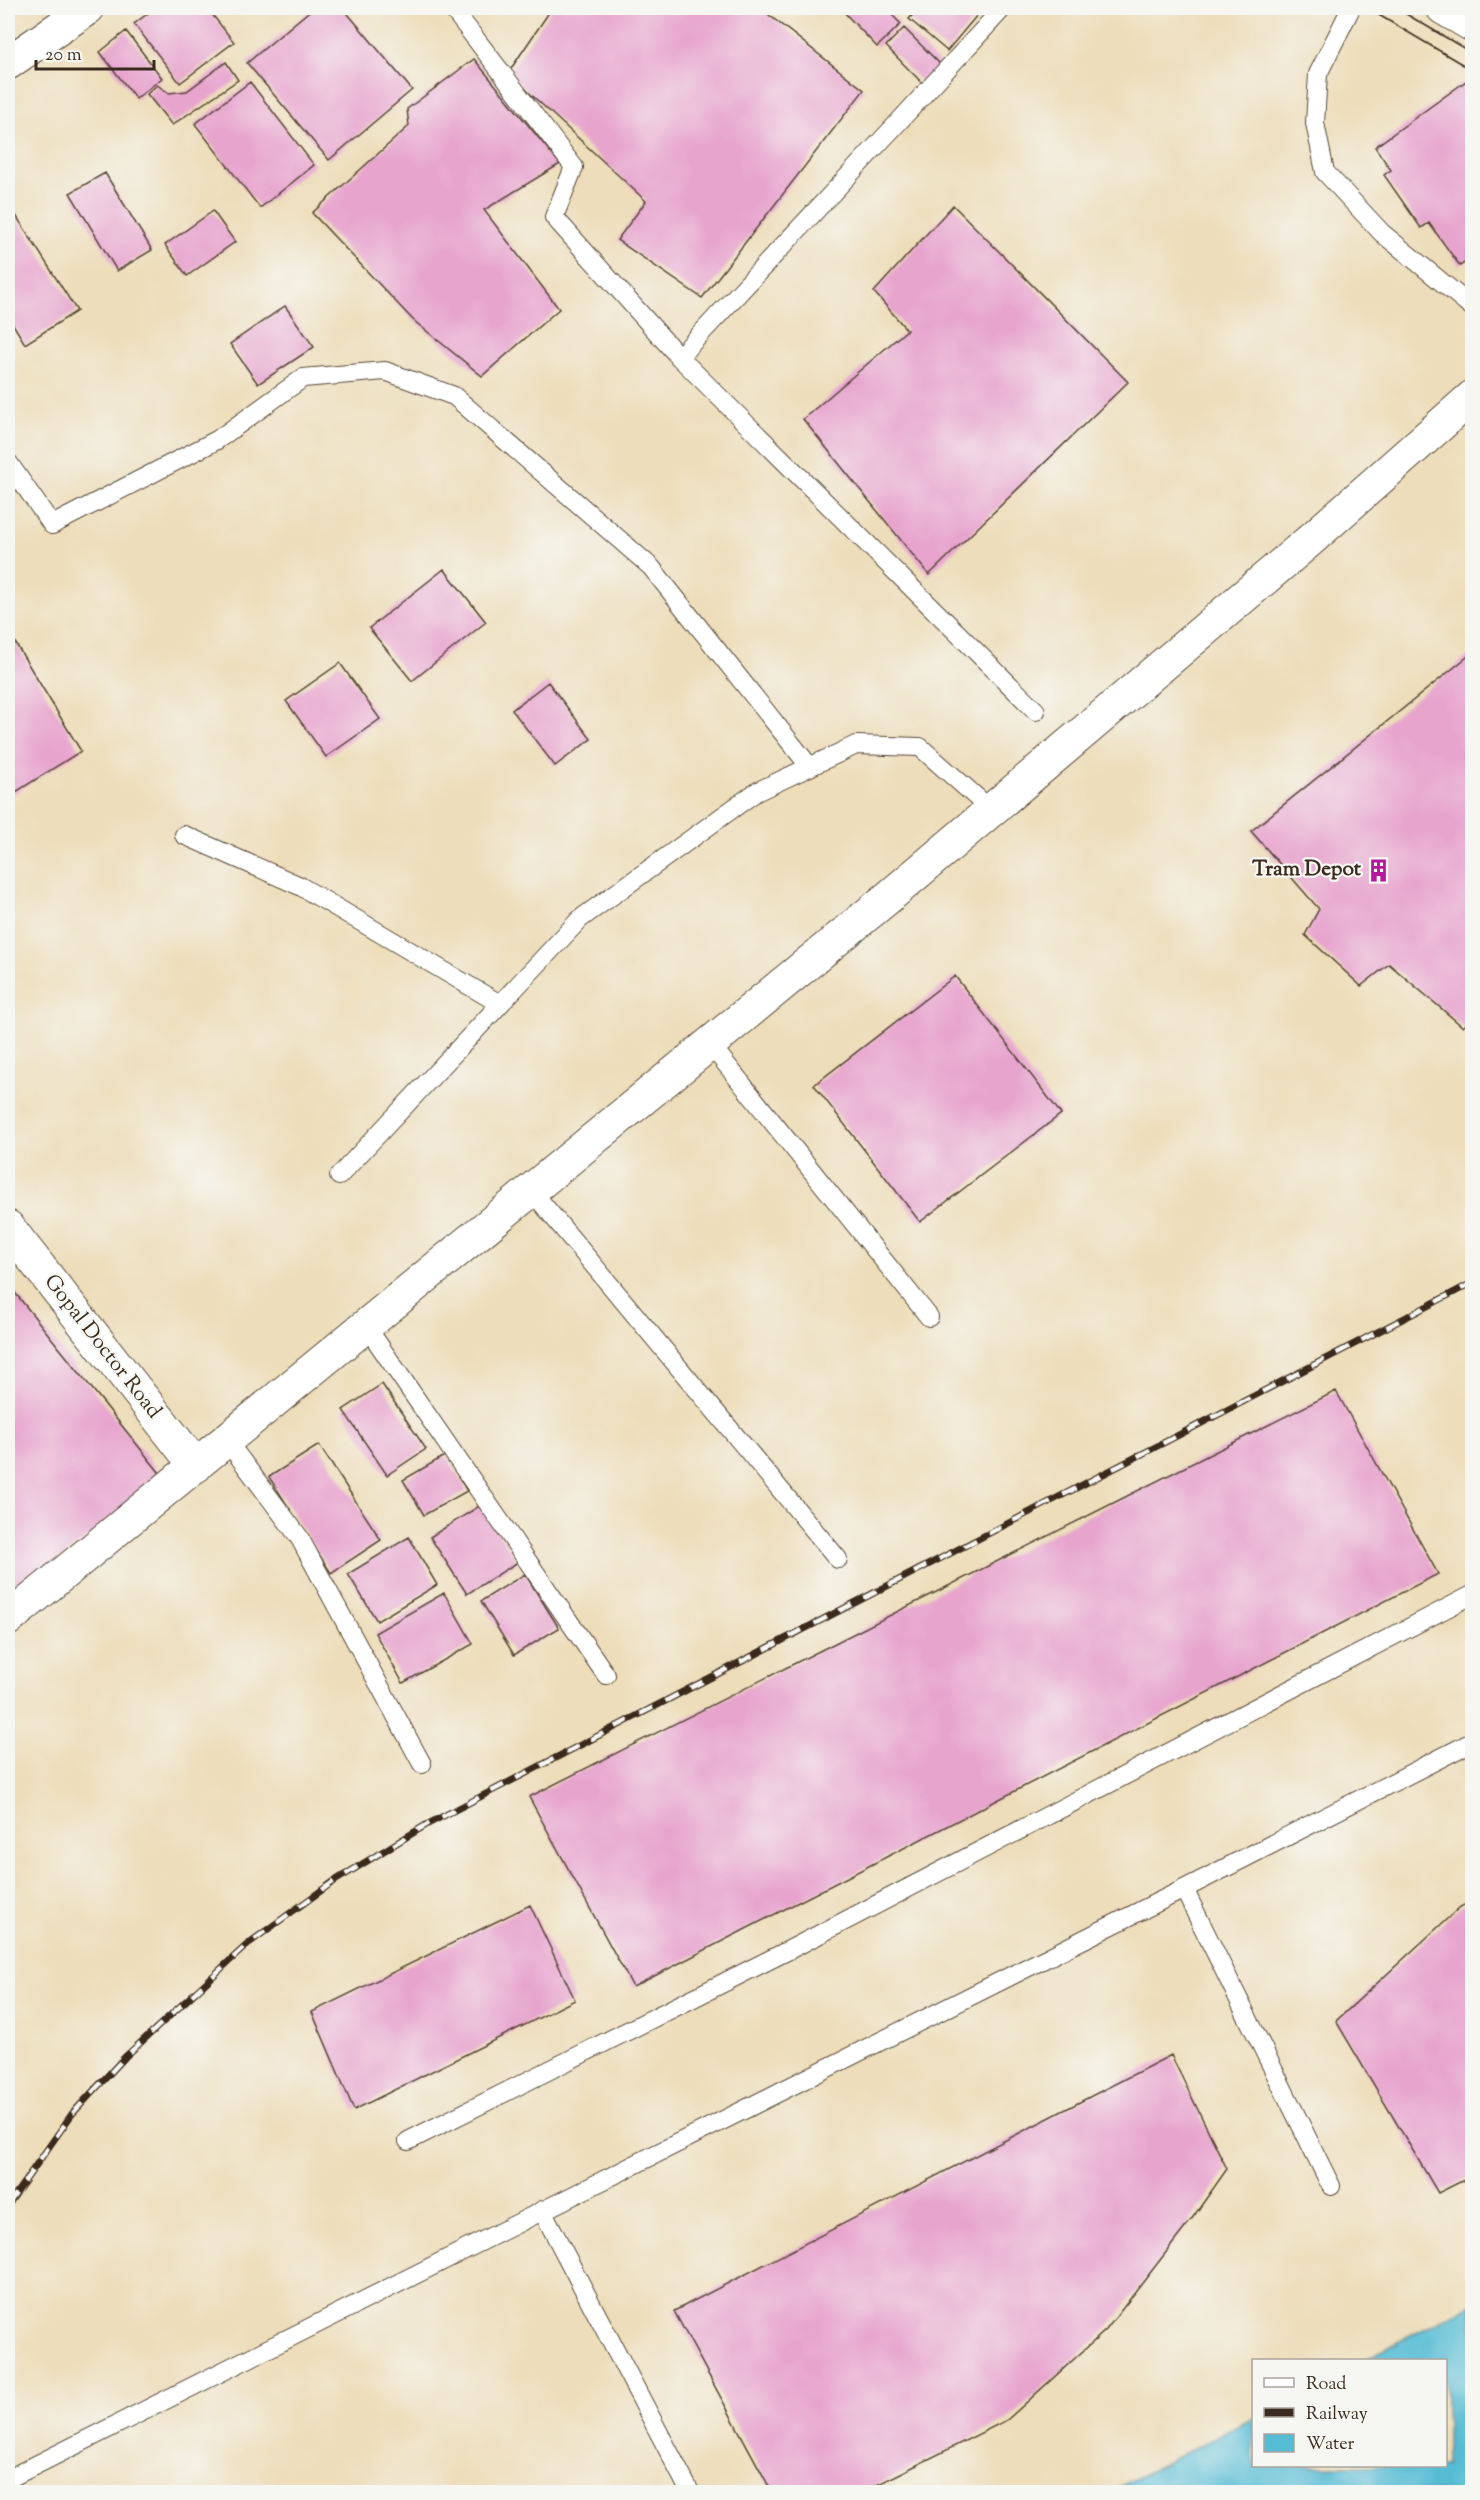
<svg xmlns="http://www.w3.org/2000/svg" width="1480" height="2500" viewBox="0 0 1480 2500" font-family="'Sorts Mill Goudy',serif">
  <style>
    .water { fill: #56bcd4; stroke: #487379; stroke-width: 1.5 }
    .building { fill: #e7a5ce }
    .lines { fill: none; stroke-linecap: round; stroke-linejoin: round }
    .service-casing { stroke: #564535; stroke-width: 20 }
    .minor-casing { stroke: #564535; stroke-width: 35 }
    .secondary-casing { stroke: #564535; stroke-width: 35 }
    .service { stroke: #fff; stroke-width: 18 }
    .minor { stroke: #fff; stroke-width: 33 }
    .secondary { stroke: #fff; stroke-width: 33 }
    .tram { stroke: #3b2a1e; stroke-width: 1.5 }
    .rail-casing { stroke: #3b2a1e; stroke-width: 7 }
    .rail { stroke: #f6f6f2; stroke-width: 4.5; stroke-dasharray: 14; stroke-linecap: butt }
    .labels { text-anchor: middle; dominant-baseline: central; stroke-width: 4.5; stroke-linejoin: round; paint-order: stroke }
    .poi-label { font-size: 21px; font-weight: bold; fill: #3b2a1e; stroke: #f6f6f2; text-anchor: end }
    .street-label { font-size: 21px; fill: #3b2a1e; stroke: #f6f6f2 }
  </style>
  <rect width="100%" height="100%" fill="#f6f6f2"/>
  <filter id="ink" filterUnits="userSpaceOnUse"><feTurbulence type="fractalNoise" baseFrequency=".0167" numOctaves="2"/><feDisplacementMap in="SourceGraphic" scale="12" xChannelSelector="R" yChannelSelector="G"/><feConvolveMatrix kernelMatrix="1 2 1 2 8 2 1 2 1" color-interpolation-filters="sRGB"/></filter>
  <filter id="wash" filterUnits="userSpaceOnUse"><feTurbulence type="fractalNoise" baseFrequency=".008" numOctaves="4" result="noise"/><feDisplacementMap in="SourceGraphic" scale="24" xChannelSelector="R" yChannelSelector="G"/><feGaussianBlur stdDeviation="1.35" result="paint"/><feColorMatrix in="noise" values="0 0 0 0 0 0 0 0 0 0 0 0 0 0 0 0 0 1.4 0 .05"/><feComposite in="paint" operator="in"/></filter>
  <g filter="url(#wash)">
    <rect width="100%" height="100%" fill="#edddba"/>
    <path class="water" d="M 1472,2304 L 1472,2492 L 1109,2492 L 1253,2418 L 1254,2466 L 1446,2466 L 1446,2360 L 1364,2360 Z"/>
    <g id="blocks">
      <path class="building" d="M 155,8 L 207,8 L 234,42 L 180,83 L 134,24 Z
        M 313,8 L 343,8 L 412,90 L 329,160 L 247,63 Z
        M 552,8 L 760,8 L 864,90 L 702,298 L 617,240 L 646,201 L 508,73 Z
        M 840,8 L 885,8 L 901,24 L 877,47 Z
        M 919,8 L 983,8 L 947,51 L 909,19 Z
        M 904,28 L 942,66 L 923,84 L 886,46 Z
        M 126,31 L 162,78 L 136,99 L 100,52 Z
        M 474,59 L 560,164 L 484,210 L 559,309 L 482,376 L 413,320 L 312,213 L 409,126 L 407,109 Z
        M 226,62 L 238,80 L 172,125 L 147,94 L 157,85 L 169,93 L 187,91 Z
        M 1466,81 L 1472,90 L 1472,257 L 1460,266 L 1429,223 L 1421,228 L 1384,175 L 1391,170 L 1375,147 Z
        M 250,82 L 314,165 L 260,208 L 195,124 Z
        M 105,173 L 152,250 L 117,271 L 70,193 Z
        M 8,203 L 77,311 L 25,344 L 8,316 Z
        M 953,205 L 1128,382 L 929,575 L 803,419 L 907,330 L 874,292 Z
        M 213,211 L 235,242 L 187,276 L 165,245 Z
        M 285,306 L 314,347 L 258,384 L 230,344 Z
        M 444,569 L 486,622 L 412,681 L 369,628 Z
        M 8,631 L 81,751 L 8,797 Z
        M 1472,653 L 1472,1019 L 1463,1027 L 1389,964 L 1361,986 L 1305,935 L 1319,909 L 1251,831 Z
        M 340,663 L 380,719 L 326,757 L 286,701 Z
        M 548,682 L 591,739 L 555,766 L 512,710 Z
        M 955,976 L 1061,1114 L 920,1222 L 814,1085 Z
        M 8,1284 L 163,1477 L 8,1601 Z
        M 382,1384 L 426,1449 L 387,1475 L 343,1410 Z
        M 1336,1391 L 1438,1574 L 633,1987 L 529,1797 Z
        M 319,1445 L 381,1540 L 331,1573 L 269,1477 Z
        M 446,1455 L 467,1491 L 424,1515 L 403,1480 Z
        M 481,1505 L 518,1562 L 467,1594 L 430,1537 Z
        M 409,1537 L 437,1585 L 377,1621 L 348,1574 Z
        M 525,1574 L 559,1628 L 514,1655 L 481,1601 Z
        M 444,1593 L 473,1644 L 403,1683 L 375,1633 Z
        M 1472,1901 L 1472,2176 L 1438,2193 L 1336,2021 L 1460,1907 Z
        M 530,1905 L 575,2000 L 354,2110 L 312,2012 Z
        M 1171,2055 L 1227,2169 L 1191,2220 L 1106,2330 L 1007,2420 L 863,2492 L 772,2492 L 674,2311 Z"/>
    </g>
  </g>
  <g filter="url(#ink)">
    <use href="#blocks" fill-opacity="0" stroke="#564535" stroke-width="1.5"/>
    <g class="lines">
      <defs>
        <path id="service" d="M 452,8 L 574,167 L 554,217 L 679,357 L 1036,711
          M 1351,8 L 1318,74 L 1315,123 L 1325,172 L 1382,233 L 1472,307
          M 679,357 L 893,128 L 1003,8
          M 8,462 L 52,525 L 217,440 L 303,378 L 385,371 L 454,396 L 651,567 L 810,767
          M 184,835 L 300,886 L 500,1004
          M 710,1044 L 929,1317
          M 339,1176 L 580,919 L 756,792 L 856,745 L 920,747 L 991,810
          M 531,1190 L 838,1559
          M 366,1326 L 606,1675
          M 227,1441 L 299,1537 L 422,1764
          M 1184,1889 L 1331,2186
          M 408,2141 L 789,1950 L 1472,1595
          M 542,2210 L 690,2492
          M 8,2479 L 1184,1889 L 1472,1742"/>
        <path id="minor" d="M 8,63 L 88,8
          M 8,1227 L 196,1466
          M 8,1619 L 890,896 L 1308,542 L 1472,397"/>
        <path id="secondary" d="M 1443,8 L 1472,25"/>
      </defs>
      <use href="#service" class="service-casing"/>
      <use href="#minor" class="minor-casing"/>
      <use href="#secondary" class="secondary-casing"/>
      <use href="#service" class="service"/>
      <use href="#minor" class="minor"/>
      <use href="#secondary" class="secondary"/>
      <path class="tram" d="M 1367,8 L 1472,70
        M 1396,8 L 1472,53"/>
      <defs>
        <path id="rail" d="M 8,2205 L 72,2114 L 126,2056 L 249,1943 L 333,1882 L 426,1825 L 1472,1283"/>
      </defs>
      <use href="#rail" class="rail-casing"/>
      <use href="#rail" class="rail"/>
    </g>
  </g>
  <defs>
    <symbol id="building-bare" viewBox="-9 -9 18 18"><path d="M-4-6H4V6H1V3H-1V6H-4ZM-2.5-4.3h1.7v1.8h-1.7ZM.8-4.3h1.7v1.8H.8ZM-2.5-1h1.7V.8h-1.7ZM.8-1h1.7V.8H.8Z" fill="#b5179e" stroke="#f6f6f2" stroke-width="2.5" paint-order="stroke"/></symbol>
  </defs>
  <g fill-rule="evenodd">
    <use href="#building-bare" x="1362" y="854" width="33" height="33"/>
  </g>
  <g class="labels">
    <g class="poi-label">
      <text x="1361" y="870">Tram Depot</text>
    </g>
    <g class="street-label">
      <text transform="translate(102 1347) rotate(52)">Gopal Doctor Road</text>
    </g>
  </g>
  <rect width="1480" height="2500" fill="none" stroke="#f6f6f2" stroke-width="30"/>
  <rect x="1252" y="2359" width="195" height="108" fill="#f6f6f2" stroke="#aba49d" stroke-width="1.5"/>
  <rect x="1264" y="2378" width="30" height="9" fill="#ffffff" stroke="#aba49d" stroke-width="1.5"/>
  <text x="1306" y="2389" font-size="18" fill="#3b2a1e">Road</text>
  <rect x="1264" y="2408" width="30" height="9" fill="#3b2a1e" stroke="#aba49d" stroke-width="1.5"/>
  <text x="1306" y="2419" font-size="18" fill="#3b2a1e">Railway</text>
  <rect x="1264" y="2434" width="30" height="18" fill="#56bcd4" stroke="#aba49d" stroke-width="1.5"/>
  <text x="1306" y="2449" font-size="18" fill="#3b2a1e">Water</text>
  <path d="M36 60v9h118v-9" fill="none" stroke="#3b2a1e" stroke-width="3"/>
  <text x="45" y="60" font-size="18" fill="#3b2a1e" stroke="#f6f6f2" stroke-width="4.5" paint-order="stroke">20 m</text>
</svg>
